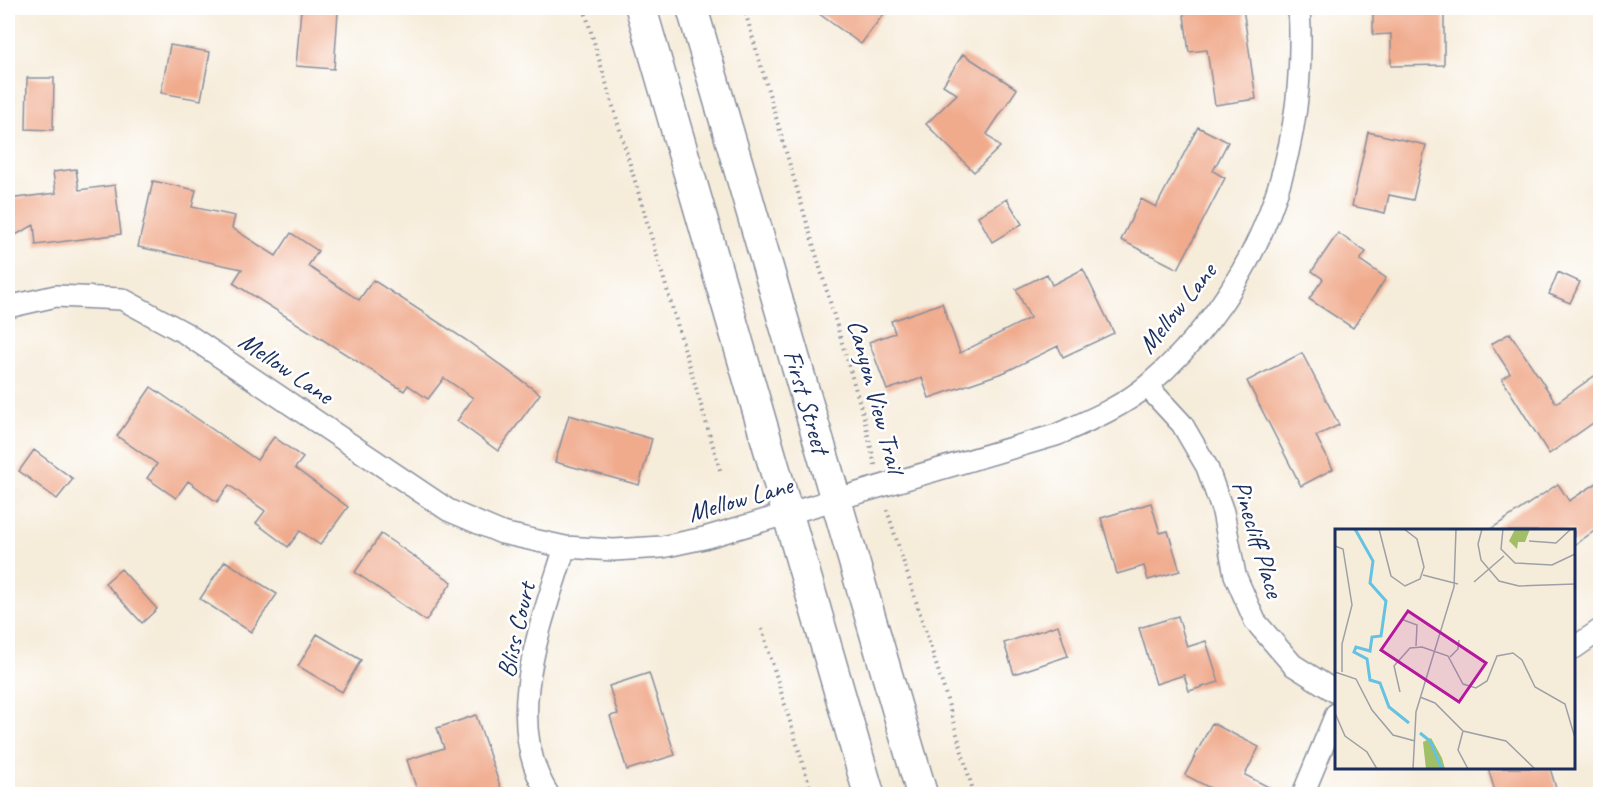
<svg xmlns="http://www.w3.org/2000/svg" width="1608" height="802" viewBox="0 0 1608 802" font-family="Caveat,sans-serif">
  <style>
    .building { fill: #f0aa8c }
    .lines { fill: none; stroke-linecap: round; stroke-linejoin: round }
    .minor-casing { stroke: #888e9c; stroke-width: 24 }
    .secondary-casing { stroke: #888e9c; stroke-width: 33 }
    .path { stroke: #888e9c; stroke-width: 4; stroke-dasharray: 1.5 4.5; stroke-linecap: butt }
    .minor { stroke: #fff; stroke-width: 21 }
    .secondary { stroke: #fff; stroke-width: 30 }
    .labels { text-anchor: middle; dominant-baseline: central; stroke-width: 5; stroke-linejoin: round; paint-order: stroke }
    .street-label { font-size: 26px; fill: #1b2f5e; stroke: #fff }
    .inset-river { fill: none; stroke: #64c2e2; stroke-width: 3 }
    .inset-road { fill: none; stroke: #9ea0a8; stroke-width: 1.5 }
    .view { fill: #b5179e; fill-opacity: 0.15; stroke: #b5179e; stroke-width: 3 }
    .inset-edge { fill: none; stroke: #1b2f5e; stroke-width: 3 }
  </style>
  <rect width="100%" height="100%" fill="#fff"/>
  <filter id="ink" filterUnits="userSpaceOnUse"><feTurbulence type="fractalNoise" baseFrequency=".0167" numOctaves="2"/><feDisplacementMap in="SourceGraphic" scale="12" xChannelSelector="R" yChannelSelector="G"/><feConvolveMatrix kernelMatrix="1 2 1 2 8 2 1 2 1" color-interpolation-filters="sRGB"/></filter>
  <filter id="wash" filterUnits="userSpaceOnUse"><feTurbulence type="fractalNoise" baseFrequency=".008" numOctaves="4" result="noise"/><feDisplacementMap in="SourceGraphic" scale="24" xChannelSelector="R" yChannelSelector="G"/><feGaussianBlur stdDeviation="1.35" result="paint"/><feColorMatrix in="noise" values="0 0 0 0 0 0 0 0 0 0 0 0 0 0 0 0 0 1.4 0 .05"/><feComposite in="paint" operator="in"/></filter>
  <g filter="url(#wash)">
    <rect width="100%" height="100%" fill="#f6ecda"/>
    <g id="blocks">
      <path class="building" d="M 811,8 L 888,8 L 861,44 Z
        M 1183,8 L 1243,8 L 1256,99 L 1215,105 L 1207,50 L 1189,52 Z
        M 1373,8 L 1444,8 L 1444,65 L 1391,66 L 1391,34 L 1373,35 Z
        M 301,9 L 338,12 L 334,69 L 296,66 Z
        M 170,45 L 210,52 L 201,100 L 161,93 Z
        M 963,54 L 1017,89 L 987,134 L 1000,147 L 974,172 L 926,124 L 957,94 L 943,85 Z
        M 27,78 L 54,78 L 53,130 L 26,129 Z
        M 1198,127 L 1228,142 L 1213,171 L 1225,178 L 1178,269 L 1121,240 L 1141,199 L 1156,207 Z
        M 1368,132 L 1426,145 L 1413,200 L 1389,195 L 1385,213 L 1352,206 Z
        M 76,169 L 79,190 L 115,185 L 121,234 L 36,245 L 34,225 L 8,239 L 8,199 L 56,193 L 53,172 Z
        M 153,181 L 196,190 L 192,207 L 235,216 L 232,228 L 276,256 L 291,233 L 318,251 L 308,266 L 359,300 L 373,280 L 466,340 L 540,394 L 498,451 L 457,421 L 473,398 L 444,378 L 428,399 L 408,385 L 404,391 L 233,283 L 242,269 L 138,247 Z
        M 1007,199 L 1022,224 L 992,242 L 978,216 Z
        M 1338,233 L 1366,252 L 1360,260 L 1386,278 L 1353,328 L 1309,299 L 1323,279 L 1312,271 Z
        M 1083,269 L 1114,333 L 1063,357 L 1058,346 L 1005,372 L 929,398 L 922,378 L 887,390 L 869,342 L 895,333 L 891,321 L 942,303 L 960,353 L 1030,318 L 1016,289 L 1047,274 L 1052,285 Z
        M 1558,272 L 1580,282 L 1570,303 L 1549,294 Z
        M 1510,333 L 1556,403 L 1600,372 L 1600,418 L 1549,454 L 1502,379 L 1510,373 L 1491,344 Z
        M 1302,353 L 1339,425 L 1316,436 L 1333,469 L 1301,486 L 1247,381 Z
        M 151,387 L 257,460 L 274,437 L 303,458 L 295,468 L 348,507 L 320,545 L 300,531 L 288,547 L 256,523 L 265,511 L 229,485 L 217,502 L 188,481 L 176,498 L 147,478 L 157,464 L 117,436 Z
        M 569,415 L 652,439 L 639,485 L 555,462 Z
        M 34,450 L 73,479 L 57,499 L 19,471 Z
        M 1600,481 L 1600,527 L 1574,545 L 1574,531 L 1488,531 L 1558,484 L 1569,501 Z
        M 1151,503 L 1160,533 L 1168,531 L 1180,571 L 1148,580 L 1144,566 L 1117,574 L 1101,518 Z
        M 381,534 L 452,582 L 426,621 L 355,572 Z
        M 225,561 L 277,594 L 251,632 L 200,599 Z
        M 121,569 L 157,609 L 142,623 L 105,583 Z
        M 1178,616 L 1187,647 L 1206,641 L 1219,682 L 1189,691 L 1184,675 L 1156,684 L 1139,628 Z
        M 1058,625 L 1068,656 L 1014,674 L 1004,643 Z
        M 317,634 L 361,660 L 342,692 L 298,666 Z
        M 649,673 L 675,755 L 627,770 L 610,716 L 618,714 L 609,686 Z
        M 476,715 L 503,795 L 442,795 L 439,786 L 418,793 L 407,760 L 444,748 L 437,728 Z
        M 1212,723 L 1259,747 L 1245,775 L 1284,795 L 1209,795 L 1212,789 L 1185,775 Z
        M 1488,768 L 1550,768 L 1558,795 L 1496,795 Z"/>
    </g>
  </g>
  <g filter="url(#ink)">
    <use href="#blocks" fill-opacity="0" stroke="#888e9c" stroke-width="1.5"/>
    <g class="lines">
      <defs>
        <path id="minor" d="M 8,307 L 56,296 L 122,299 L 185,333 L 448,510 L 502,533 L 565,547 L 614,550 L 662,547 L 704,538 L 1056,435 C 1088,421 1122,407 1148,385 C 1260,288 1308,153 1299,8
          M 1147,386 L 1182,424 L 1207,467 L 1223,512 L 1235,575 L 1255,621 L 1293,665 L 1336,692
          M 1574,648 L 1600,630
          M 548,794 C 501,720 542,623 565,547
          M 1303,794 L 1336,714"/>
        <g id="secondary">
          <path d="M 641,8 L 869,794"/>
          <path id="s1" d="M 692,8 L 922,794"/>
        </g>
      </defs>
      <use href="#minor" class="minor-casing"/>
      <use href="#secondary" class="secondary-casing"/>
      <path class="path" d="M 584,8 L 721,473
        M 744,8 L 864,418 L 875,465
        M 887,510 L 944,689 L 974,794
        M 762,629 L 812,794"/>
      <use href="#minor" class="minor"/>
      <use href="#secondary" class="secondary"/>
    </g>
  </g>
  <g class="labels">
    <g class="street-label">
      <text transform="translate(1177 308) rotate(-51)">Mellow Lane</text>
      <text transform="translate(286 368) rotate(34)">Mellow Lane</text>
      <text transform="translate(876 396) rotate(75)">Canyon View Trail</text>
      <text stroke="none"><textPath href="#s1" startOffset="410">First Street</textPath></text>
      <text transform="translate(740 499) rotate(-16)">Mellow Lane</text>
      <text transform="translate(1258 539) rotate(73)">Pinecliff Place</text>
      <text transform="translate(516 630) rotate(-77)">Bliss Court</text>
    </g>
  </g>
  <g transform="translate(1335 529)">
    <rect width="240" height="240" fill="#f6ecda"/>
    <path d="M 180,0 L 195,0 L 190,13 L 183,13 L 182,20 L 174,12 ZM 96,209 L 107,229 L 110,240 L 91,240 L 88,213 Z" fill="#a0bf67"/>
    <path class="inset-river" d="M 20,0 L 38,32 L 35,54 L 51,72 L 46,107 L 37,108 L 35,122 L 21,118 L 19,123 L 32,130 L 35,151 L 45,154 L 54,178 L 74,194M 85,204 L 95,212 L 107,240"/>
    <path class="inset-road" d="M 44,0 L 56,47 L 70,57 L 85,50 L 89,38 L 82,10 L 69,0M 147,0 L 143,15 L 146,31 L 164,52 L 184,57 L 240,55M 168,0 L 166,20 L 180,34 L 217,36 L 240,25M 194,12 L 221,14 L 236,0M 0,17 L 8,20 L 17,76 L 7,115 L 7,143M 88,46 L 123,55M 139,53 L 169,27M 66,90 L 82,96 L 81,117M 115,128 L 123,120 L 124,111M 0,143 L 21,150 L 37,181 L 58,206 L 80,212M 65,163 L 59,137 L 75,119 L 87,118 L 113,127 L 128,155 L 141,159 L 152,152 L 162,127 L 178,124 L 187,131 L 200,158 L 230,175 L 240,209M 85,168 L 100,174 L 128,202 L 171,212 L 200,240M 0,184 L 10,207 L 32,223 L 42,240M 128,202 L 123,221 L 133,240M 78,240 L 81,183 L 119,58 L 121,0"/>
    <path class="view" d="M 73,82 L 151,134 L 124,173 L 46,121 Z"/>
    <rect width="240" height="240" class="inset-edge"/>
  </g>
  <rect width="1608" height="802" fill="none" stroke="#fff" stroke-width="30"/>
</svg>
